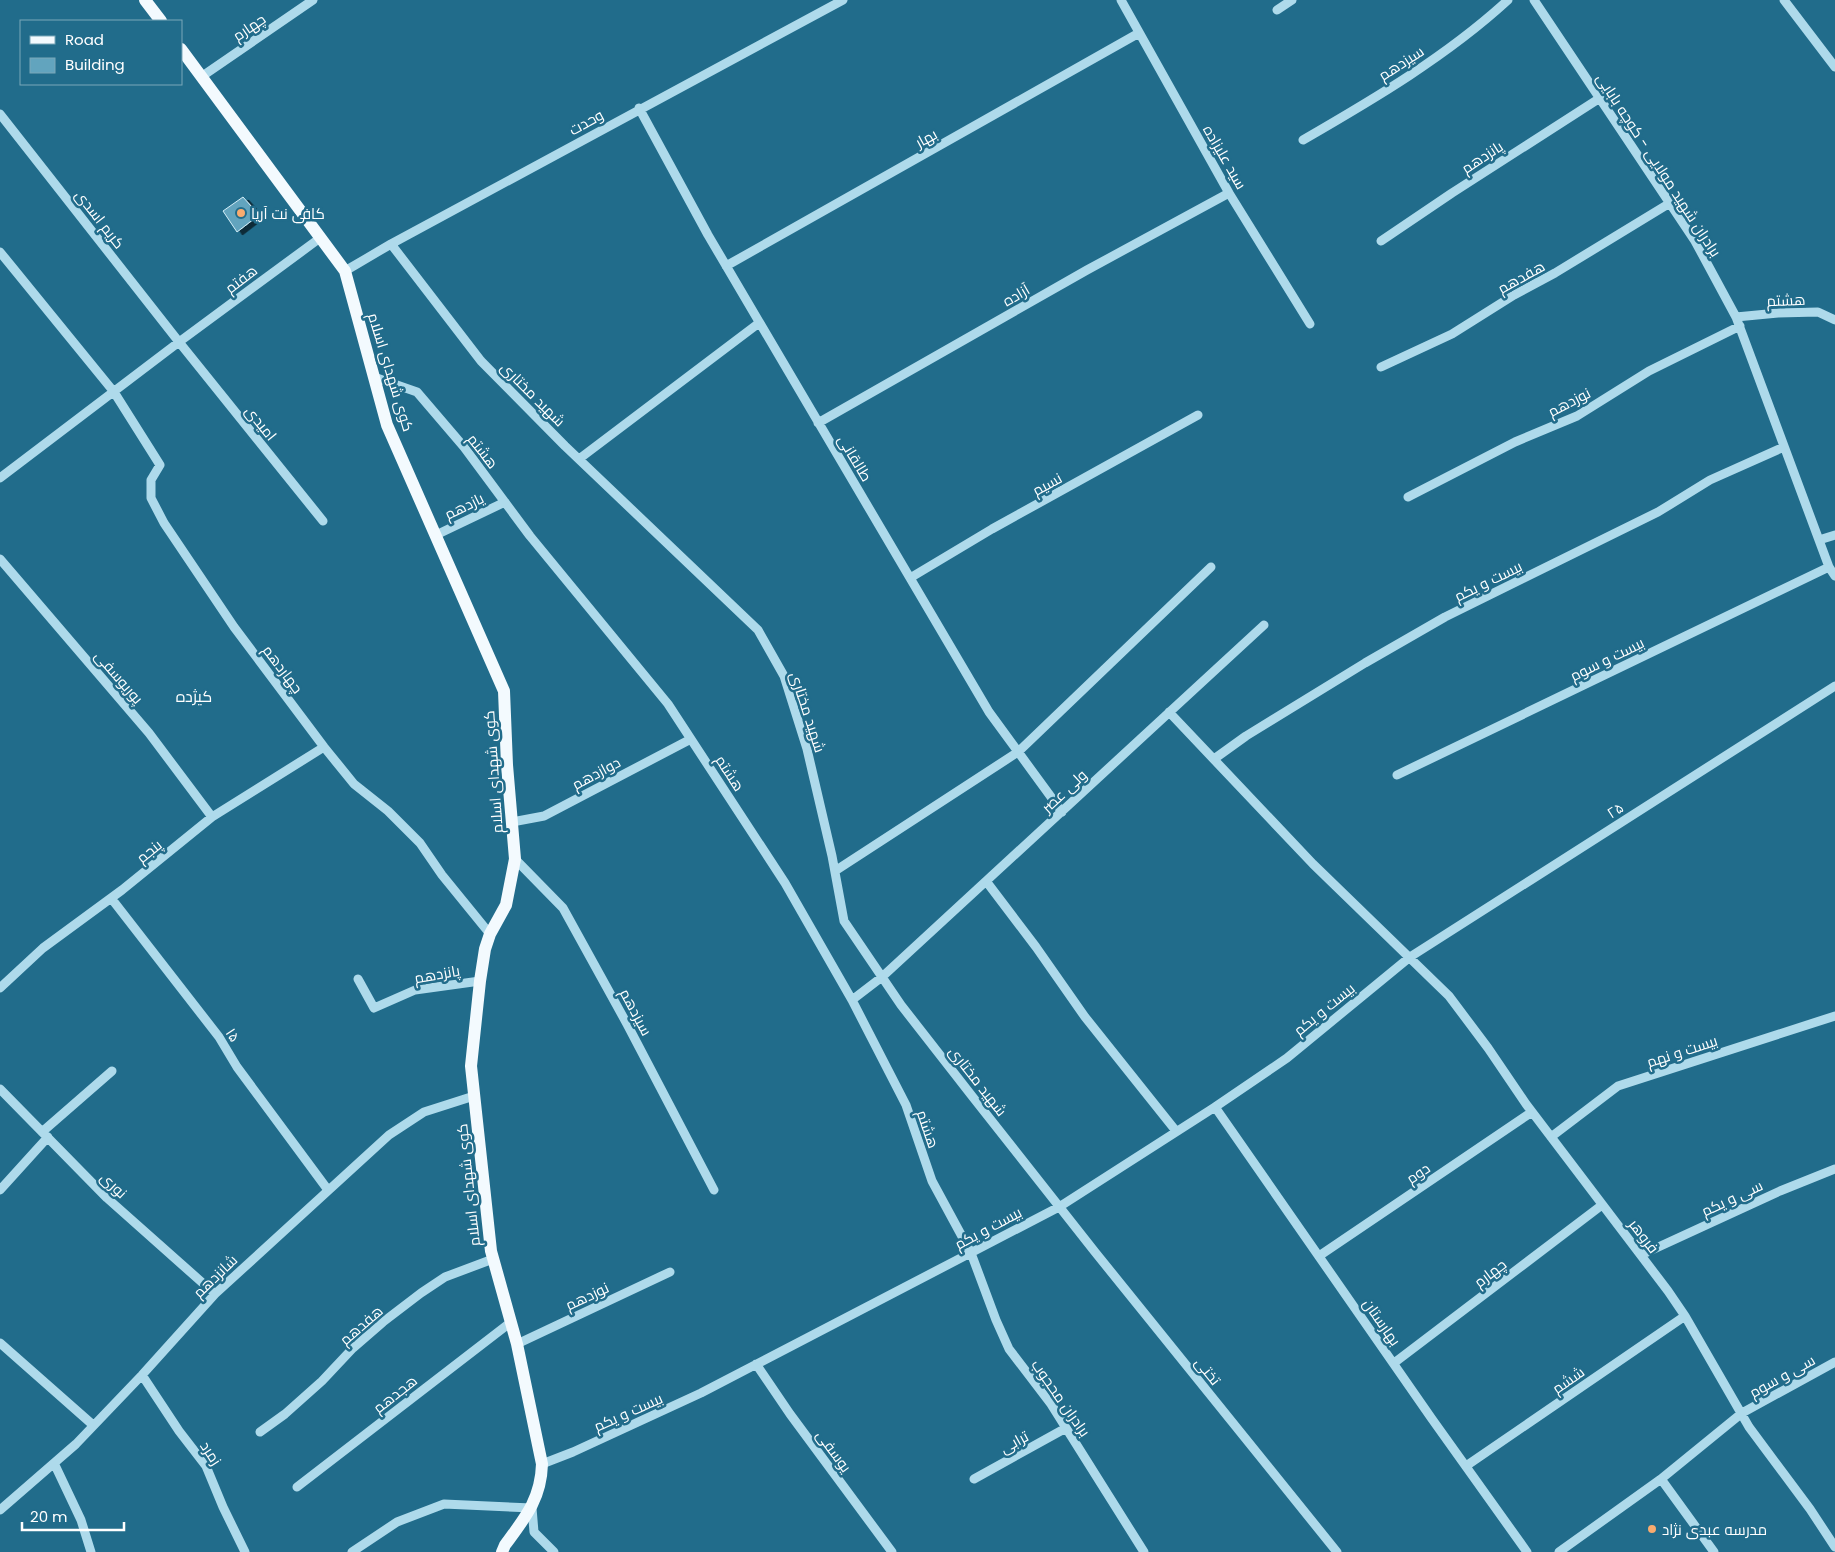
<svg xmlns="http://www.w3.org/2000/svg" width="1835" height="1552" viewBox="0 0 1835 1552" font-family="Poppins,Cairo,sans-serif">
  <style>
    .building { fill: #62a4be; stroke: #d3eef8; filter: url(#shadow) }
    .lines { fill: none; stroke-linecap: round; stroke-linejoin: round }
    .minor { stroke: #aedaeb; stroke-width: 9 }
    .major { stroke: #f3fafe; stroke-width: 12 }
    .poi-dot { fill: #f8ab6f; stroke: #216c8b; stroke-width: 2 }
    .labels { text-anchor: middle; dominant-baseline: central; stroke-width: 5; stroke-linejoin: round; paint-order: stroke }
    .street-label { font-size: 15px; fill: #fff; stroke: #216c8b }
    .poi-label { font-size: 15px; fill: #fff; stroke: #216c8b; text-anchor: start }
    .neighbourhood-label { font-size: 16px; fill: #fff; stroke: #216c8b }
  </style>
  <defs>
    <filter id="shadow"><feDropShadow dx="5.5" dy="3" stdDeviation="0" flood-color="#0009"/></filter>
  </defs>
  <rect width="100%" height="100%" fill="#216c8b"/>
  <path class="building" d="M 243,197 L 259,215 L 237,232 L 223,211 Z"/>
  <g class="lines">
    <path class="minor" d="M 1121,0 L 1229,193 L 1310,324
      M 1534,0 L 1695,241 L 1736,317 L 1829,567 L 1835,576
      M 1784,0 L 1835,67
      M 1277,10 L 1292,0
      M 201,77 L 313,0
      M 639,108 L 708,235 L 989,712 L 1062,812
      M 0,114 L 179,342 L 323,521
      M 1303,140 C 1374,99 1447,56 1508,0
      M 1381,241 L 1452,193 L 1600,98
      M 391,244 L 481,361 L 565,446 L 758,630 L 784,676 L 807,749 L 832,856 L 844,921 L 901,1005 L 972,1096 L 1095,1252 L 1337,1552
      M 0,252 L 114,392 L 160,465 L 151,480 L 151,498 L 164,523 L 234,627 L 324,747 L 354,784 L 388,811 L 420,843 L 442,875 L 490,934
      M 726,266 L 1139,33
      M 345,271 L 391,244 L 843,0
      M 1736,317 L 1778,313 L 1818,312 L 1835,320
      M 1381,367 L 1452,334 L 1514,295 L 1555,273 L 1670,203
      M 374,377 L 417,392 L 464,447 L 530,536 L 668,704 L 785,883 L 852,1000 L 906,1105 L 932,1181 L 971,1253 L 996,1320 L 1009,1349 L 1051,1404 L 1144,1552
      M 818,423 L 1087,270 L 1229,193
      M 579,459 L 759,323
      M 0,478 L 179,342 L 320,238
      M 1408,497 L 1515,442 L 1577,416 L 1649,371 L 1740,326
      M 436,535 L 505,502
      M 1819,540 L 1835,535
      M 0,559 L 149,733 L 212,817
      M 910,578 L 992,529 L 1198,415
      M 1169,712 L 1313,864 L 1449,996 L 1488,1048 L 1526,1104 L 1668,1291 L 1685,1316 L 1749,1427 L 1810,1509 L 1835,1547
      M 1214,759 L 1246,736 L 1365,663 L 1445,617 L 1658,512 L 1710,480 L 1784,447
      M 1397,775 L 1829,567
      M 512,822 L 544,816 L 691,739
      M 515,859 L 563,908 L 627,1024 L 714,1190
      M 835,871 L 1018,752 L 1211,567
      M 986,881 L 1036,947 L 1085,1017 L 1176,1131
      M 111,898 L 219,1037 L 237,1067 L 328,1190
      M 358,979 L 374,1008 L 415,990 L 480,981
      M 0,988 L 43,948 L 122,890 L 212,817 L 324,747
      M 852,1000 L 882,977 L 1264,625
      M 0,1089 L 107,1198 L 215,1294
      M 1215,1107 L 1432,1419 L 1527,1552
      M 42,1132 L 112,1071
      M 1551,1137 L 1618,1086 L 1835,1016
      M 0,1190 L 48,1137
      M 1641,1255 L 1780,1191 L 1835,1169
      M 1319,1256 L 1532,1112
      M 0,1343 L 93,1425
      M 517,1344 L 670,1272
      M 1394,1363 L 1602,1205
      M 756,1364 L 790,1414 L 892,1552
      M 142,1375 L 179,1431 L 206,1466 L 223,1507 L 245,1552
      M 260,1432 L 285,1414 L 322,1381 L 353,1348 L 383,1322 L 421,1293 L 445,1277 L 493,1259
      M 54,1463 L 81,1520 L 91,1552
      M 542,1464 L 573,1452 L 701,1393 L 1059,1207 L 1215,1107 L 1287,1058 L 1410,957 L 1835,686
      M 1466,1466 L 1685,1316
      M 974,1479 L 1066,1428
      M 1661,1479 L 1742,1413 L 1835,1362
      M 297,1487 L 511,1322
      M 0,1510 L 76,1444 L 142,1375 L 215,1294 L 389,1135 L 424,1112 L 474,1096
      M 352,1552 L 397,1522 L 444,1504 L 532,1508 L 534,1532 L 554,1552
      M 1559,1552 L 1661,1479 L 1714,1552"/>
    <path class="major" d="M 145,0 L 161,21
      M 181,49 L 345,271 L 387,425 L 504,691 L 507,765 L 515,859 L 506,905 L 490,934 L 485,949 L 480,981 L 471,1066 L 491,1251 L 517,1344 L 542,1464 C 541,1499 525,1518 505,1545 L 502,1552"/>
  </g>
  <g class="poi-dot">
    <circle cx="241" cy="213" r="5"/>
    <circle cx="1652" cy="1529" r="5"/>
  </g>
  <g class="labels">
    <g class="street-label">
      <text transform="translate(249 27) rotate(-34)">چهارم</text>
      <text transform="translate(1401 63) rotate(-33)">سیزدهم</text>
      <text transform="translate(586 122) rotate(-29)">وحدت</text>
      <text transform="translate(926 138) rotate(-29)">بهار</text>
      <text transform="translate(1225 157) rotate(60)">سید علیزاده</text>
      <text transform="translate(1482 157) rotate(-33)">پانزدهم</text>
      <text transform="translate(1659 165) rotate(57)">برادران شهید مولایی - کوچه بابایی</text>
      <text transform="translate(100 219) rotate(52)">کریم اسدی</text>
      <text transform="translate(1521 277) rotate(-29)">هفدهم</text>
      <text transform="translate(241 279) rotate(-37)">هفتم</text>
      <text transform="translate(1016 295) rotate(-30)">آزاده</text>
      <text transform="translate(1786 300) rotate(-2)">هشتم</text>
      <text transform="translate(391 372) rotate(73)">کوی شهدای اسلام</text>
      <text transform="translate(533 394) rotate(45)">شهید مختاری</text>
      <text transform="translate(1569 402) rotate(-27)">نوزدهم</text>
      <text transform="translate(261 423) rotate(51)">امیدی</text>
      <text transform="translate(483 451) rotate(52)">هشتم</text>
      <text transform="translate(855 458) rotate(59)">طالقانی</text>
      <text transform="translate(1047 484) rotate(-29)">نسیم</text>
      <text transform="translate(464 506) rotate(-26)">یازدهم</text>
      <text transform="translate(1488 581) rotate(-26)">بیست و یکم</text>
      <text transform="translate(1607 659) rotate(-26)">بیست و سوم</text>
      <text transform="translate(283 669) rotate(53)">چهاردهم</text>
      <text transform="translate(119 677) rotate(49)">پوریوسفی</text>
      <text transform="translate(808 712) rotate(72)">شهید مختاری</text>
      <text transform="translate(493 772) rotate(-94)">کوی شهدای اسلام</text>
      <text transform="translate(596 773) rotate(-28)">دوازدهم</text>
      <text transform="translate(730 773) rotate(57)">هشتم</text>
      <text transform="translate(1064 791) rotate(-43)">ولی عصر</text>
      <text transform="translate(1615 810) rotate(-33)">۲۵</text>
      <text transform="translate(149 851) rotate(-39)">پنجم</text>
      <text transform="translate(437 974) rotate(-10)">پانزدهم</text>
      <text transform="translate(1324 1009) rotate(-39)">بیست و یکم</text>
      <text transform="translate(636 1012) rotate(62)">سیزدهم</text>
      <text transform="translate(233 1035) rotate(57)">۱۵</text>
      <text transform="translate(1682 1051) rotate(-18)">بیست و نهم</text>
      <text transform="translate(978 1081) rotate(52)">شهید مختاری</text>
      <text transform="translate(928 1129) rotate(71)">هشتم</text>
      <text transform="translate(1418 1173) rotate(-34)">دوم</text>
      <text transform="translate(114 1185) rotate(44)">نوری</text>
      <text transform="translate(468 1185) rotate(-96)">کوی شهدای اسلام</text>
      <text transform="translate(1732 1198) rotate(-25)">سی و یکم</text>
      <text transform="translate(988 1228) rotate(-28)">بیست و یکم</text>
      <text transform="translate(1644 1236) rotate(52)">فروهر</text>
      <text transform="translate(1490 1273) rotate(-37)">چهارم</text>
      <text transform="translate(215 1276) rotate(-44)">شانزدهم</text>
      <text transform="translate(587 1296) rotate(-25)">نوزدهم</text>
      <text transform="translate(1382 1322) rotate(55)">بهارستان</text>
      <text transform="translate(361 1325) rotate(-41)">هفدهم</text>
      <text transform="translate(1208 1371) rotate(51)">تختی</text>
      <text transform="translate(1782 1376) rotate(-29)">سی و سوم</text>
      <text transform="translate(1568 1380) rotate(-35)">ششم</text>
      <text transform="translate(395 1394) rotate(-38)">هجدهم</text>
      <text transform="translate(1061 1398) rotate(55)">برادران محجوب</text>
      <text transform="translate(628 1412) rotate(-24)">بیست و یکم</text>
      <text transform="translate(1014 1442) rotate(-29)">ترابی</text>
      <text transform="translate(834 1451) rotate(54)">یوسفی</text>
      <text transform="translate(211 1453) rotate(57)">زمرد</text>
    </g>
    <g class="poi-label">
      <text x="251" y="213">کافی نت آریا</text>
      <text x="1662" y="1529">مدرسه عبدی نژاد</text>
    </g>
    <g class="neighbourhood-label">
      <text x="194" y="696">کیژده</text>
    </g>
  </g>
  <rect x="20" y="20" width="162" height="65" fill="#216c8b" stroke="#7aa7b9"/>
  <rect x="30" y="36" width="25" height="8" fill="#f3fafe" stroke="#7aa7b9"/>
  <text x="65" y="45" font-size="15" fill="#ffffff">Road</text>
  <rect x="30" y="58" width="25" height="15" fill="#62a4be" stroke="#7aa7b9"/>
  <text x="65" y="70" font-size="15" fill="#ffffff">Building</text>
  <path d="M22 1522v8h102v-8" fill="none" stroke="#ffffff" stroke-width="2.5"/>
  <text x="30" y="1522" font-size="15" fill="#ffffff" stroke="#216c8b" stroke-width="4" paint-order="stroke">20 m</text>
</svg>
